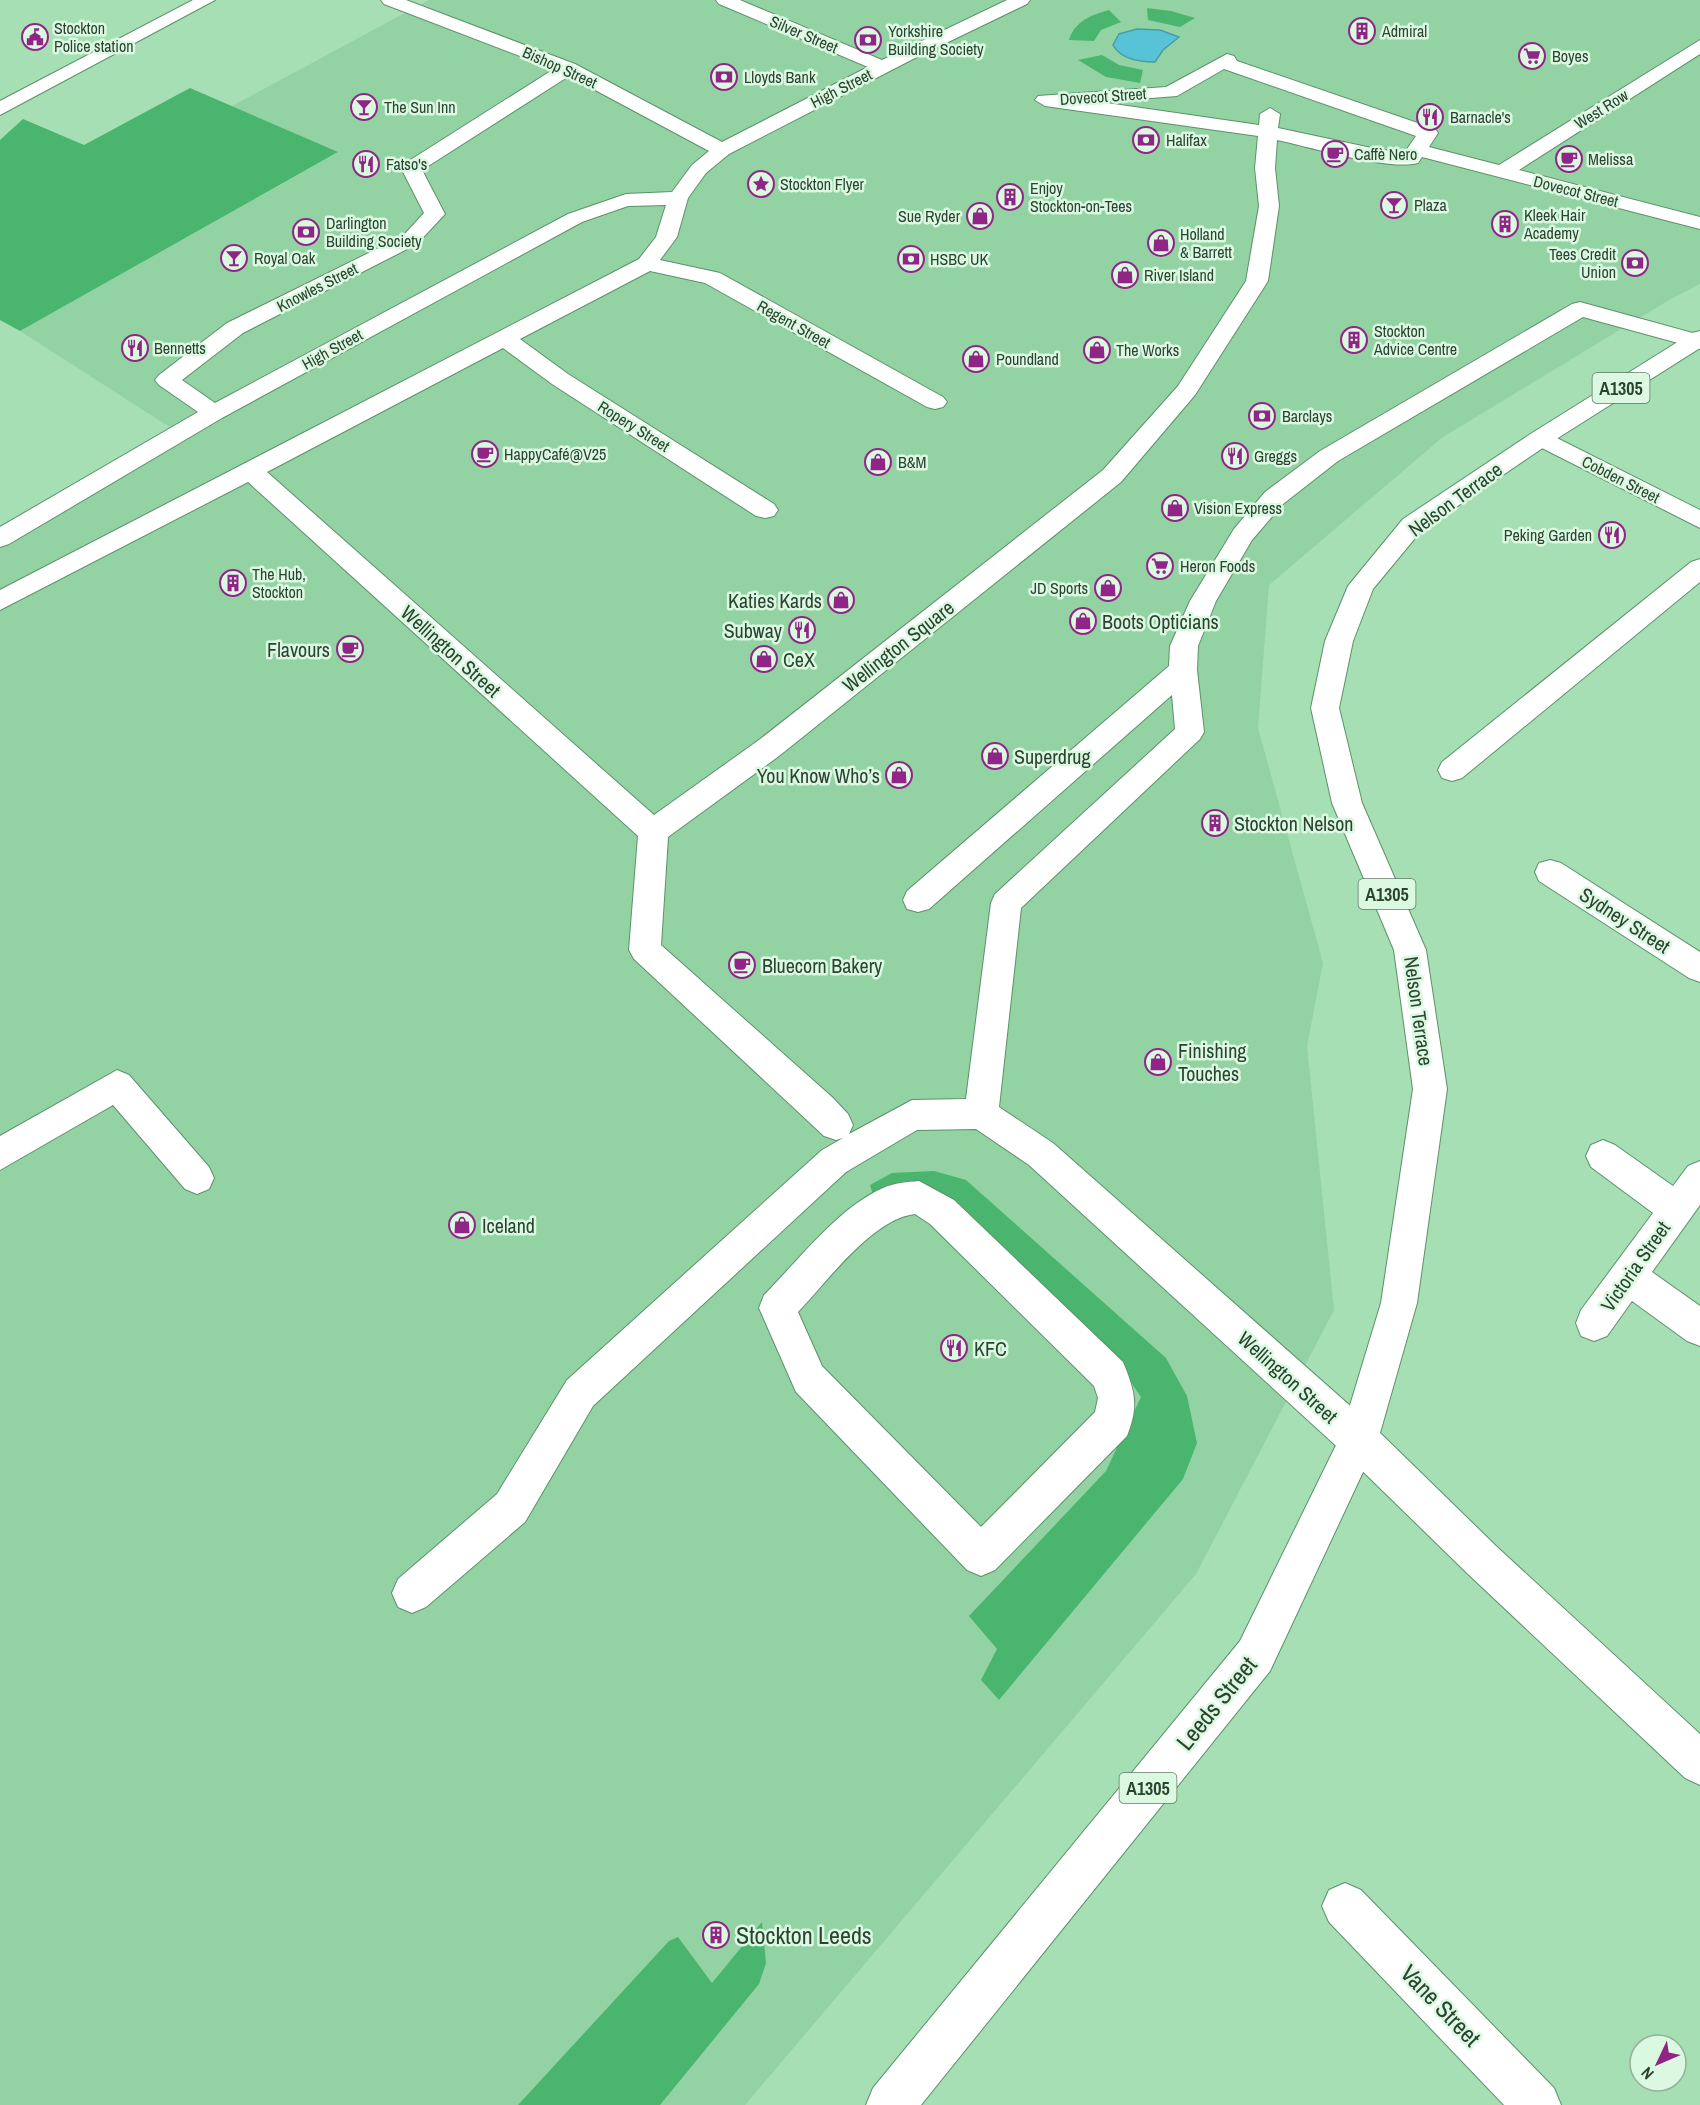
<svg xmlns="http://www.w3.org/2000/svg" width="1700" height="2105" viewBox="0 0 1700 2105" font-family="'Archivo Narrow',sans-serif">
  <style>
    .built { fill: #93d2a3 }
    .green { fill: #4ab56e }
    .water { fill: #58c2d6; stroke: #4a9ca4; stroke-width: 1.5 }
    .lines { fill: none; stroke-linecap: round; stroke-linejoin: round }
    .minor-casing { stroke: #5b926a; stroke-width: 2 }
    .major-casing { stroke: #5b926a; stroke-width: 2 }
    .minor { fill: #fff; fill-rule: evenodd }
    .major { fill: #fff; fill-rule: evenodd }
    .labels { text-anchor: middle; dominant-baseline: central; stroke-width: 5; stroke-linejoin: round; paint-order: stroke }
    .far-poi-label { font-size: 16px; fill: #2b4331; stroke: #dbf8e1; text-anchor: start }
    .far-street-label { font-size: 16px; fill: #2b4331; stroke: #dbf8e1 }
    .shield { fill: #dbf8e1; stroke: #607966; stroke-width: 1.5 }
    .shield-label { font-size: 18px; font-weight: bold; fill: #2b4331 }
    .street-label { font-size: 20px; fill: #2b4331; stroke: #dbf8e1 }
    .poi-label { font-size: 20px; fill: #2b4331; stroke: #dbf8e1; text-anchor: start }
    .near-street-label { font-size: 24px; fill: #2b4331; stroke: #dbf8e1 }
    .near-poi-label { font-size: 24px; fill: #2b4331; stroke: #dbf8e1; text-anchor: start }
  </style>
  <rect width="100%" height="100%" fill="#a5dfb3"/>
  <path class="built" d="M 429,0 L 1700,0 L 1700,284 L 1669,300 L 1443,437 L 1269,585 L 1258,728 L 1323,963 L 1307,1046 L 1334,1310 L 1196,1574 L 745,2105 L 0,2105 L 0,538 L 179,433 L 20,331 L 337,153 L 232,106 Z"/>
  <path class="green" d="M 1147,8 L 1171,11 L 1195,18 L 1180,27 L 1148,20 Z
    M 1109,10 L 1121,22 L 1101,30 L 1094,41 L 1069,40 C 1075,21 1091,15 1109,10 Z
    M 1102,55 L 1119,65 L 1143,70 L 1140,83 L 1106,77 L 1078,60 Z
    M 190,88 L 338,152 L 20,331 L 0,320 L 0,140 L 23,119 L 84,145 Z
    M 934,1171 L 966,1180 L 1166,1358 L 1187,1396 L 1197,1443 L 1183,1479 L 999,1700 L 981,1680 L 997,1649 L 969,1616 L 1106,1471 L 1141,1397 L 1107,1348 L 970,1217 L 873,1195 L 870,1185 L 892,1173 Z
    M 762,1922 L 766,1963 L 759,1984 L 660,2105 L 518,2105 L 669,1941 L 678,1937 L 712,1983 Z"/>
  <path class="water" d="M 1137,29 L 1160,30 L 1179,37 L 1163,50 L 1155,62 C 1140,62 1121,60 1113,45 L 1119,34 Z"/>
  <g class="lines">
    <defs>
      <path id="minor" d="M 193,0 L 215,0 L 0,115 L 0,101 Z
        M 381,0 L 406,0 L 575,64 L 722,142 L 868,67 L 719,4 L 716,0 L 740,0 L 882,60 L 1007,0 L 1030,0 L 1027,4 L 913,59 L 729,154 L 706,173 L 688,198 L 677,237 L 660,260 L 720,273 L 943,397 L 947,402 L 943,407 L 935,409 L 927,407 L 705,283 L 650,271 L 520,339 L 568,374 L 774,504 L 778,510 L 774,516 L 765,518 L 756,516 L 552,384 L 503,348 L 267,472 L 654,815 L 759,740 L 1103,470 L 1178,386 L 1246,281 L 1259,206 L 1255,168 L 1258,136 L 1045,106 L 1035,100 L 1038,96 L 1166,87 L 1227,54 L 1234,56 L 1237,61 L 1435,129 L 1438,133 L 1429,147 L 1499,165 L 1700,40 L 1700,54 L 1519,170 L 1700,217 L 1700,229 L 1422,157 L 1418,163 C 1388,171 1311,147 1277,140 L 1275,168 L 1279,206 L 1268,281 L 1195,395 L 1121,482 L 779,756 L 668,837 L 661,945 L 833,1098 L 848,1114 L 853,1125 L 849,1134 L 912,1100 L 966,1099 L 991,903 L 995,894 L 1175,729 L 1172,695 L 929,909 L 918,912 L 907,909 L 903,900 L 907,891 L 1169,666 L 1170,646 L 1190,601 L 1234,529 L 1265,492 L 1320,451 L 1572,304 L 1580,302 L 1700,335 L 1700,349 L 1583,317 L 1338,461 L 1283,504 L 1252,540 L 1216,601 L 1198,646 L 1197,670 L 1204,732 L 1200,739 L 1021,908 L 999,1107 L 1053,1143 L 1373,1426 L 1496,1546 L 1700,1734 L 1700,1785 L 1685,1778 L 1468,1574 L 1345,1454 L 1029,1165 L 976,1129 L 917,1130 L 846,1172 L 593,1406 L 525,1522 L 426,1607 L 412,1613 L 398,1607 L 392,1593 L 398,1579 L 497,1494 L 567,1380 L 822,1150 L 843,1138 L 836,1140 L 824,1136 L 634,959 L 629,950 L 638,836 L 248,482 L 0,610 L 0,590 L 639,259 L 656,237 L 666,205 L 628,206 L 582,222 L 222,418 L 9,544 L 0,547 L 0,527 L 198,412 L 159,385 L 155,380 L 159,375 L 227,323 L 403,236 L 424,213 L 401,168 L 404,164 L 554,69 L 384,4 ZM 1224,69 L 1416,136 L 1405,152 L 1381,150 L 1278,128 L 1280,114 L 1270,108 L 1260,114 L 1259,125 L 1100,102 L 1177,96 ZM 569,76 L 709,151 L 692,165 L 672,192 L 626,194 L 568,214 L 215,403 L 182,380 L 243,333 L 417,244 L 445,214 L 422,170 Z
        M 1541,430 L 1700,510 L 1700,528 L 1532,443 L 1529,438 L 1532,433 Z
        M 1700,559 L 1700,582 L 1462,778 L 1452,781 L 1442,778 L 1438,770 L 1442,762 L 1691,562 Z
        M 1550,860 L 1561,863 L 1700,952 L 1700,982 L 1689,978 L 1539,881 L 1535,872 L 1539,863 Z
        M 117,1070 L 129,1075 L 209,1167 L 214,1178 L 209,1189 L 197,1194 L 185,1189 L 113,1105 L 0,1170 L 0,1136 Z
        M 1603,1140 L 1615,1145 L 1673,1186 L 1688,1166 L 1700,1161 L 1700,1205 L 1652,1272 L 1700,1306 L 1700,1346 L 1687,1341 L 1632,1301 L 1607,1336 L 1594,1341 L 1581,1336 L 1576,1323 L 1581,1310 L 1653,1213 L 1591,1167 L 1586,1156 L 1591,1145 Z
        M 919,1181 L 954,1200 L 1123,1362 C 1135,1391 1139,1406 1127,1436 L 995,1570 L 981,1576 L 967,1570 L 796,1392 L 759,1308 L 764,1295 C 798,1261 839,1207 883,1188 C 894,1183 907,1182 919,1181 ZM 915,1214 L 930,1224 L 1094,1386 L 1098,1398 L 1095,1412 L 981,1527 L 822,1366 L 798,1312 C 827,1282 872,1219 915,1214 Z
        M 1345,1883 L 1361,1890 L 1554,2088 L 1561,2105 L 1504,2105 L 1329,1922 L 1322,1906 L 1329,1890 Z"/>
      <path id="major" d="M 1700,331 L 1700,348 L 1550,443 L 1421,531 L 1373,589 L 1353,641 L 1339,708 L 1362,803 L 1426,950 L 1447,1089 L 1417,1303 L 1378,1440 L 1270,1671 L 921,2105 L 866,2105 L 873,2088 L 1240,1641 L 1341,1435 L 1381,1303 L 1413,1089 L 1394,950 L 1332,803 L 1311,708 L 1325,641 L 1348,586 L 1403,519 L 1532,433 L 1692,333 Z"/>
    </defs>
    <use href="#minor" class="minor-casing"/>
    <use href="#major" class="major-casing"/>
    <use href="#minor" class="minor"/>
    <use href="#major" class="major"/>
  </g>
  <defs>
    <symbol id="building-ring" viewBox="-11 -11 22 22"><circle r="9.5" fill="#dbf8e1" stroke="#912587" stroke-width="1.5"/><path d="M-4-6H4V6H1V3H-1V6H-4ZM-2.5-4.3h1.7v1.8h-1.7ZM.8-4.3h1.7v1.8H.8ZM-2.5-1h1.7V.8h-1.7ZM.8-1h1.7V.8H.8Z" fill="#912587"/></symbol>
    <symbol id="civic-ring" viewBox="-11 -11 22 22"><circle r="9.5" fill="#dbf8e1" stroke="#912587" stroke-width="1.5"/><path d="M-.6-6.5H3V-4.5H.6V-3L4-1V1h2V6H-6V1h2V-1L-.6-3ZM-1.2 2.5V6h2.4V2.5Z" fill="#912587"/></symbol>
    <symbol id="bank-ring" viewBox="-11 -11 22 22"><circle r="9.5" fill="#dbf8e1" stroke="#912587" stroke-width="1.5"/><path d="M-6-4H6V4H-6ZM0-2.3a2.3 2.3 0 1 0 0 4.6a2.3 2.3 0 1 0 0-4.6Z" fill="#912587"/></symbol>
    <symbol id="supermarket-ring" viewBox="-11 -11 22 22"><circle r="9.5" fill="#dbf8e1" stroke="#912587" stroke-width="1.5"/><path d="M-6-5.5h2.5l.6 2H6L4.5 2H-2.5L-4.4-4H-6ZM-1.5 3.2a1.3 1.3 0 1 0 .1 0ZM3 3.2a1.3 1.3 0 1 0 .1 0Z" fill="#912587"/></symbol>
    <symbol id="bar-ring" viewBox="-11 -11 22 22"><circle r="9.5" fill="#dbf8e1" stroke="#912587" stroke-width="1.5"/><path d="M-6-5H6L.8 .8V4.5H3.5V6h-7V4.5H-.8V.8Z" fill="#912587"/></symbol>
    <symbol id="restaurant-ring" viewBox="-11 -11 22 22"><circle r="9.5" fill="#dbf8e1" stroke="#912587" stroke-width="1.5"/><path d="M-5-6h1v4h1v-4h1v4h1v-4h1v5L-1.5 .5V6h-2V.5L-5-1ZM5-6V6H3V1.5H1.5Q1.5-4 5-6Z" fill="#912587"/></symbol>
    <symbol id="cafe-ring" viewBox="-11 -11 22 22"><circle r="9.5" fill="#dbf8e1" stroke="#912587" stroke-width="1.5"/><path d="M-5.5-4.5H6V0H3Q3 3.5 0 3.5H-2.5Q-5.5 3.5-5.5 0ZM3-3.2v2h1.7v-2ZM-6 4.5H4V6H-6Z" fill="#912587"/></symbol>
    <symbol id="sight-ring" viewBox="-11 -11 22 22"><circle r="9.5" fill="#dbf8e1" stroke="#912587" stroke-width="1.5"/><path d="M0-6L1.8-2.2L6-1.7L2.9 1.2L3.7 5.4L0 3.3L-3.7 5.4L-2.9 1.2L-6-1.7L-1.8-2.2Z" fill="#912587"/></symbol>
    <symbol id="shop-ring" viewBox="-11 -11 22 22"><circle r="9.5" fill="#dbf8e1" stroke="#912587" stroke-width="1.5"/><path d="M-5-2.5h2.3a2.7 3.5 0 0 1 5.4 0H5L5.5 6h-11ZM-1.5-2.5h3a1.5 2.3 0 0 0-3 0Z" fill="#912587"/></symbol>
  </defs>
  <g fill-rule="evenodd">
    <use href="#building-ring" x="1347" y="16" width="30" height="30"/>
    <use href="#civic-ring" x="20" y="22" width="30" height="30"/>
    <use href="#bank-ring" x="853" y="25" width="30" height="30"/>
    <use href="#supermarket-ring" x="1517" y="41" width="30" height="30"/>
    <use href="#bank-ring" x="709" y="62" width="30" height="30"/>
    <use href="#bar-ring" x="349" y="92" width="30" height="30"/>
    <use href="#restaurant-ring" x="1415" y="102" width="30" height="30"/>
    <use href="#bank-ring" x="1131" y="125" width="30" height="30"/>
    <use href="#cafe-ring" x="1320" y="139" width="30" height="30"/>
    <use href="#cafe-ring" x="1554" y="144" width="30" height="30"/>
    <use href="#restaurant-ring" x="351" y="149" width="30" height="30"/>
    <use href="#sight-ring" x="746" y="169" width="30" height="30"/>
    <use href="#building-ring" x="995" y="182" width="30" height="30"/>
    <use href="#bar-ring" x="1379" y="190" width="30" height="30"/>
    <use href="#shop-ring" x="965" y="201" width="30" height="30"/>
    <use href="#building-ring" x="1490" y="209" width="30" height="30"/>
    <use href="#bank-ring" x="291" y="217" width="30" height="30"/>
    <use href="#shop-ring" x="1146" y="228" width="30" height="30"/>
    <use href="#bar-ring" x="219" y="243" width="30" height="30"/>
    <use href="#bank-ring" x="896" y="244" width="30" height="30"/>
    <use href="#bank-ring" x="1620" y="248" width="30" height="30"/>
    <use href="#shop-ring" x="1110" y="260" width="30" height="30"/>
    <use href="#building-ring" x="1339" y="325" width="30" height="30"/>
    <use href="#restaurant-ring" x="120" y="333" width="30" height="30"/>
    <use href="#shop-ring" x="1082" y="335" width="30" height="30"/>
    <use href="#shop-ring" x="961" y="344" width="30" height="30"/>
    <use href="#bank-ring" x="1247" y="401" width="30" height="30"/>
    <use href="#cafe-ring" x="470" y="439" width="30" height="30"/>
    <use href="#restaurant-ring" x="1220" y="441" width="30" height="30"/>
    <use href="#shop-ring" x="863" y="447" width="30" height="30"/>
    <use href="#shop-ring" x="1160" y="493" width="30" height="30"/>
    <use href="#restaurant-ring" x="1597" y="520" width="30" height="30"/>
    <use href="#supermarket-ring" x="1145" y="551" width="30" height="30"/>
    <use href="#building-ring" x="218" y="568" width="30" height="30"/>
    <use href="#shop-ring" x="1093" y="573" width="30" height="30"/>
    <use href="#shop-ring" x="826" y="585" width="30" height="30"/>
    <use href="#shop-ring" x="1068" y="606" width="30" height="30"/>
    <use href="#restaurant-ring" x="787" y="615" width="30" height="30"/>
    <use href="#cafe-ring" x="335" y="634" width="30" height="30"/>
    <use href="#shop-ring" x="749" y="644" width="30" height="30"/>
    <use href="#shop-ring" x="980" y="741" width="30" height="30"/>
    <use href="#shop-ring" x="884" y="760" width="30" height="30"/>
    <use href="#building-ring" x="1200" y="808" width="30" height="30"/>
    <use href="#cafe-ring" x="727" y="950" width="30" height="30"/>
    <use href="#shop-ring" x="1143" y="1047" width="30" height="30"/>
    <use href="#shop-ring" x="447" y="1210" width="30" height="30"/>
    <use href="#restaurant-ring" x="939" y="1333" width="30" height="30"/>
    <use href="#building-ring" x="701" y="1920" width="30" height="30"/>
  </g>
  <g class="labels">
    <g class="far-poi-label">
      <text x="54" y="28">Stockton<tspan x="54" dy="18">Police station</tspan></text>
      <text x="888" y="31">Yorkshire<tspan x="888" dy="18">Building Society</tspan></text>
      <text x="1382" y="31">Admiral</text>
      <text x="1552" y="56">Boyes</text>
      <text x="744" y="77">Lloyds Bank</text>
      <text x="384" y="107">The Sun Inn</text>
      <text x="1450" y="117">Barnacle's</text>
      <text x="1166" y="140">Halifax</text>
      <text x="1354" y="154">Caffè Nero</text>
      <text x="1588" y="159">Melissa</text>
      <text x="386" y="164">Fatso's</text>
      <text x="780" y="184">Stockton Flyer</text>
      <text x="1030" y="188">Enjoy<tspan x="1030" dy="18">Stockton-on-Tees</tspan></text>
      <text x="1414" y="205">Plaza</text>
      <text x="1524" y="215">Kleek Hair<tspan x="1524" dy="18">Academy</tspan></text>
      <text x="960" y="216" text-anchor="end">Sue Ryder</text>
      <text x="326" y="223">Darlington<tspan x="326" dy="18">Building Society</tspan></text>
      <text x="1180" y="234">Holland<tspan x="1180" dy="18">&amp; Barrett</tspan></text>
      <text x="1616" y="254" text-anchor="end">Tees Credit<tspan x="1616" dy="18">Union</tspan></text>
      <text x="254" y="258">Royal Oak</text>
      <text x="930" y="259">HSBC UK</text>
      <text x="1144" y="275">River Island</text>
      <text x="1374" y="331">Stockton<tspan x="1374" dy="18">Advice Centre</tspan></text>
      <text x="154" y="348">Bennetts</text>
      <text x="1116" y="350">The Works</text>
      <text x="996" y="359">Poundland</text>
      <text x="1282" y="416">Barclays</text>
      <text x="504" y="454">HappyCafé@V25</text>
      <text x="1254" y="456">Greggs</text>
      <text x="898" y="462">B&amp;M</text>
      <text x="1194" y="508">Vision Express</text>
      <text x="1592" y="535" text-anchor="end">Peking Garden</text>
      <text x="1180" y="566">Heron Foods</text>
      <text x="252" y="574">The Hub,<tspan x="252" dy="18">Stockton</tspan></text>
      <text x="1088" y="588" text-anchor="end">JD Sports</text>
    </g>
    <g class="far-street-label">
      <text transform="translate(804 34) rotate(23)">Silver Street</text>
      <text transform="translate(560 67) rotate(24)">Bishop Street</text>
      <text transform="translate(841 88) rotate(-27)">High Street</text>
      <text transform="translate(1103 96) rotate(-4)">Dovecot Street</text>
      <text transform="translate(1601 109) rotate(-32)">West Row</text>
      <text transform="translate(1576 191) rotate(14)">Dovecot Street</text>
      <text transform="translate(317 287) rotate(-27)">Knowles Street</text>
      <text transform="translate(794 324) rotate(29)">Regent Street</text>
      <text transform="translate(332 349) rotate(-29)">High Street</text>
      <text transform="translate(634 426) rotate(32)">Ropery Street</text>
      <text transform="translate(1621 479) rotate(27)">Cobden Street</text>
    </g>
    <g class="shield">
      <rect x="1592.5" y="373" width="57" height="30" rx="4.5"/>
      <rect x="1358.5" y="879" width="57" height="30" rx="4.5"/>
      <rect x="1119.5" y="1773" width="57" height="30" rx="4.5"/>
    </g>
    <g class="shield-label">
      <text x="1621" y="388">A1305</text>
      <text x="1387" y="894">A1305</text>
      <text x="1148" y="1788">A1305</text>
    </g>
    <g class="street-label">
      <text transform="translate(1455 499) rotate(-36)">Nelson Terrace</text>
      <text transform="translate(898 646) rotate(-38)">Wellington Square</text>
      <text transform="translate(451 651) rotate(42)">Wellington Street</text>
      <text transform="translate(1625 920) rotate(33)">Sydney Street</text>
      <text transform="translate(1419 1011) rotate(82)">Nelson Terrace</text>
      <text transform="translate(1635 1266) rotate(-55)">Victoria Street</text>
      <text transform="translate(1288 1377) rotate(42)">Wellington Street</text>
    </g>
    <g class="poi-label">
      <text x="822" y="600" text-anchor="end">Katies Kards</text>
      <text x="1102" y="621">Boots Opticians</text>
      <text x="782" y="630" text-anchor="end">Subway</text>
      <text x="330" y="649" text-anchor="end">Flavours</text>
      <text x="783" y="659">CeX</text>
      <text x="1014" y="756">Superdrug</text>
      <text x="880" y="775" text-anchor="end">You Know Who’s</text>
      <text x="1234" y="823">Stockton Nelson</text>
      <text x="762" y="965">Bluecorn Bakery</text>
      <text x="1178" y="1050">Finishing<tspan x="1178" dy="23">Touches</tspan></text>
      <text x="482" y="1225">Iceland</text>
      <text x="974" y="1348">KFC</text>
    </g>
    <g class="near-street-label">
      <text transform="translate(1216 1703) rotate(-51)">Leeds Street</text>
      <text transform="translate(1441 2005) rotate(46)">Vane Street</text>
    </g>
    <g class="near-poi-label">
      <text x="736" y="1935">Stockton Leeds</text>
    </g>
  </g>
  <g transform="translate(1658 2063) rotate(226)"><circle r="28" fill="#dbf8e1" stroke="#95b09b" stroke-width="1.5"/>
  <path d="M0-4.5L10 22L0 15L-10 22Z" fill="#912587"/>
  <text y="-9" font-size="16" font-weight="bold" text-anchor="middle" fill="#2b4331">N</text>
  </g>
</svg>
